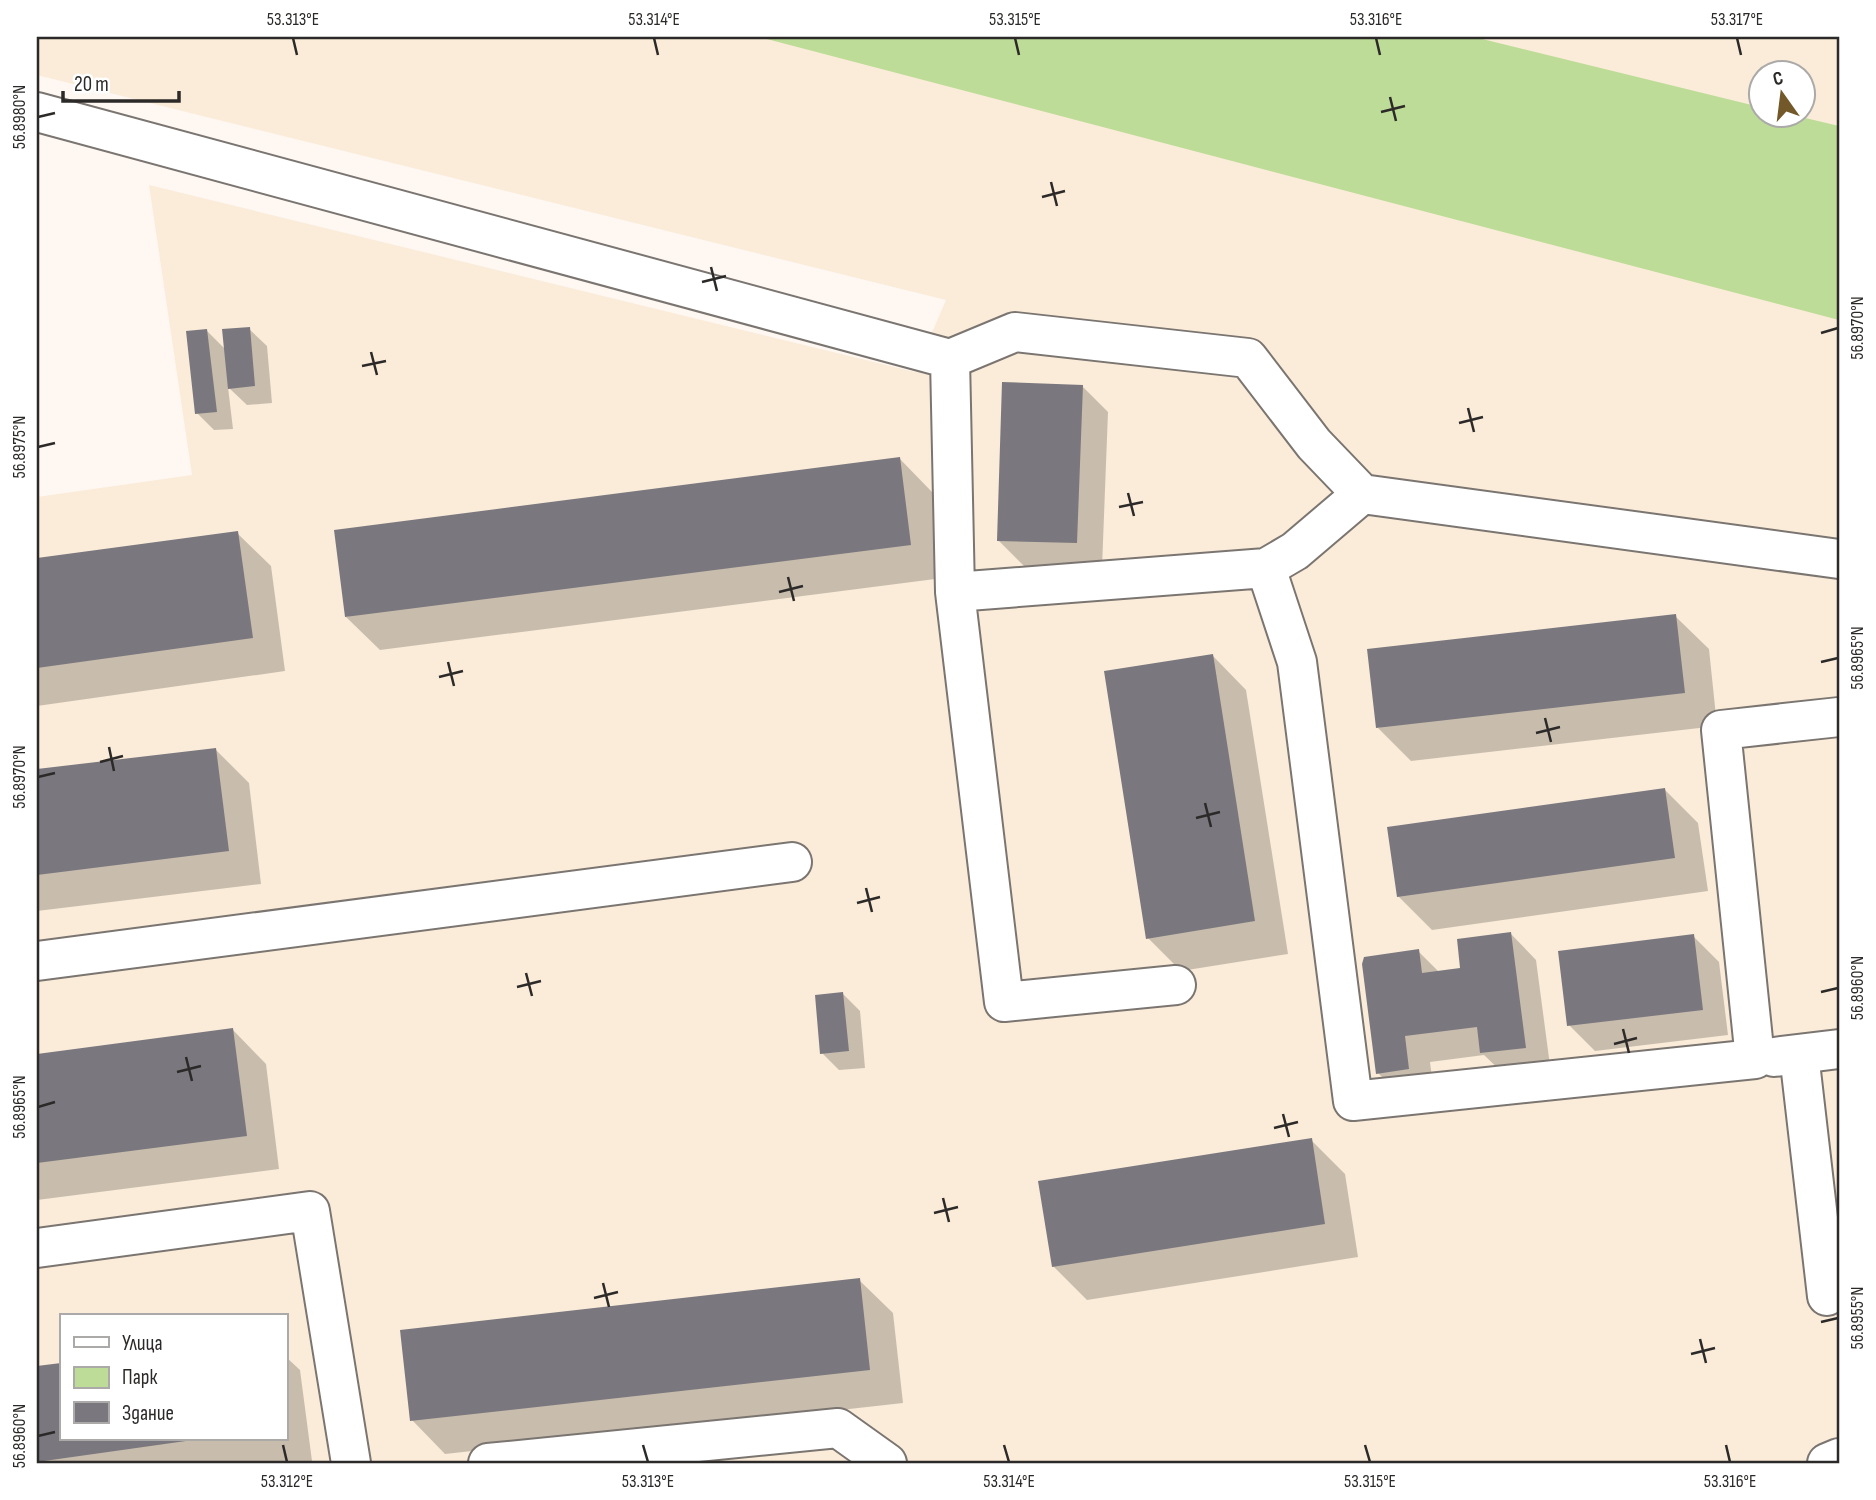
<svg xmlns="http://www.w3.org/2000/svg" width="1876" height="1500" viewBox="0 0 1876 1500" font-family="'Sofia Sans Condensed',sans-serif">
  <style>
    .industrial { fill: #fbecd9; fill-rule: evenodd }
    .green { fill: #bddc97 }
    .shadow { fill: #0003 }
    .building { fill: #7a787e }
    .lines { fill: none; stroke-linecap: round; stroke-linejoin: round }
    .minor-casing { stroke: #7b7571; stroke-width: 42 }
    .minor { stroke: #fff; stroke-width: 38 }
    .ticks { fill: none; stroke: #2c2a28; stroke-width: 2.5 }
    .neatline { fill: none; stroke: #2c2a28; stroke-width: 2.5 }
    .ticks-label { font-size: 18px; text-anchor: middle; fill: #2c2a28 }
  </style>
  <rect width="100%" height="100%" fill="#fef7f2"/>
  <path class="industrial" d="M 37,37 L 1839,37 L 1839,1463 L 37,1463 L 37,497 L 192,475 L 149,185 L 915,372 L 946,300 L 37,75 ZM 1760,74 L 1802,74 L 1802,116 L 1760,116 ZM 61,1316 L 285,1316 L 285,1439 L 61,1439 Z"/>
  <path class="green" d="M 759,37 L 1474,37 L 1760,107 L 1760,116 L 1797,116 L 1839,126 L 1839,320 Z"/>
  <path class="shadow" d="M 249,329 L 267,346 L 272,403 L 247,405 L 228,387 L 233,429 L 214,430 L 197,413 L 206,330 L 226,350 Z
    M 1082,386 L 1108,412 L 1102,568 L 1024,566 L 998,540 Z
    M 899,458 L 932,492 L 943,578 L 380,650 L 346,617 Z
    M 237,533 L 271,566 L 285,671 L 37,706 L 37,560 Z
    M 1675,616 L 1709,649 L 1717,726 L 1411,761 L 1378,728 Z
    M 1213,656 L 1246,690 L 1288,954 L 1181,971 L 1148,938 Z
    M 216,750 L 249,783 L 261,884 L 37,911 L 37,771 Z
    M 1665,790 L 1698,823 L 1708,891 L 1432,930 L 1398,896 Z
    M 1511,934 L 1536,960 L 1551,1073 L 1508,1078 L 1484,1055 L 1430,1062 L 1434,1094 L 1404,1099 L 1378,1073 L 1418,951 L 1440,973 L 1462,969 Z
    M 1693,936 L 1719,962 L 1728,1035 L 1595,1051 L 1569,1025 Z
    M 843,994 L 860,1011 L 865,1068 L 839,1070 L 822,1053 Z
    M 233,1030 L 266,1064 L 279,1169 L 37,1200 L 37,1055 Z
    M 1311,1140 L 1345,1174 L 1358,1257 L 1087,1300 L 1053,1266 Z
    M 859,1280 L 893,1313 L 903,1403 L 445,1454 L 412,1420 Z
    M 285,1356 L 300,1370 L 312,1461 L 37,1463 L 37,1368 L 61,1365 L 61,1439 L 285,1439 Z"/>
  <path class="building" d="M 250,327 L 255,386 L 228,389 L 222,329 Z
    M 207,329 L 217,412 L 195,414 L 186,331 Z
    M 1002,382 L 1083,385 L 1077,543 L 997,541 Z
    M 900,457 L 911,545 L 345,617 L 334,530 Z
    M 238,531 L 253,638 L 37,668 L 37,558 Z
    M 1676,614 L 1685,693 L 1376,728 L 1367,649 Z
    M 1213,654 L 1255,921 L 1146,939 L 1104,671 Z
    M 216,748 L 229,851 L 37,875 L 37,769 Z
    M 1665,788 L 1675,858 L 1397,897 L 1387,827 Z
    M 1511,932 L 1526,1048 L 1480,1053 L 1477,1027 L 1405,1036 L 1409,1069 L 1376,1074 L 1362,964 L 1364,957 L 1419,949 L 1422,973 L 1460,968 L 1457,939 Z
    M 1694,934 L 1703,1010 L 1567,1026 L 1558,951 Z
    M 843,992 L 849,1051 L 820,1054 L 815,995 Z
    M 233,1028 L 247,1136 L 37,1163 L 37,1054 Z
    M 1312,1138 L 1325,1224 L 1052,1267 L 1038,1181 Z
    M 860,1278 L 870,1370 L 410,1421 L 400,1330 Z
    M 61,1363 L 61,1439 L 193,1440 L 37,1462 L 37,1366 Z"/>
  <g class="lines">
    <defs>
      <path id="minor" d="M 37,112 L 950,359 L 955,592 L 1266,568 L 1297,662 L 1353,1101 L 1755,1059 L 1721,730 L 1839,717
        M 950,359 L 1015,332 L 1248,358 L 1314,444 L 1362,494 L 1839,559
        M 1266,568 L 1295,551 L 1362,494
        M 955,592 L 1004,1002 L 1176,985
        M 37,961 L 792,862
        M 1799,1054 L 1827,1296
        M 1774,1057 L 1839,1049
        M 37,1248 L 310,1211 L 351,1463
        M 488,1463 L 838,1428 L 887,1463
        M 1827,1463 L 1839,1458"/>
    </defs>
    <use href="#minor" class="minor-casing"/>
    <use href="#minor" class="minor"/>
  </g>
  <path class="ticks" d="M 293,38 L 297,55M 654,38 L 658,55M 1015,38 L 1019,55M 1376,38 L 1380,55M 1737,38 L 1741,55M 1390,97 L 1396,121M 1381,112 L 1405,106M 38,117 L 55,113M 1051,182 L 1057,206M 1042,197 L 1065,191M 711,267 L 717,291M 702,282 L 726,276M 1821,333 L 1838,328M 371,352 L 377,375M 362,366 L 386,361M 1468,408 L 1474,432M 1459,423 L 1483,417M 38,447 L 55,443M 1128,493 L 1134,516M 1119,507 L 1143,502M 788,577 L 794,601M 779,592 L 803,586M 448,662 L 454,686M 1821,662 L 1838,658M 439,677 L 463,671M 1545,718 L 1551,742M 1536,733 L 1560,727M 109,747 L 114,771M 100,762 L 123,756M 38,777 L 55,773M 1205,803 L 1211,827M 1196,818 L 1220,812M 866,888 L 872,912M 857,903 L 880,897M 526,973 L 532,996M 517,987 L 541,981M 1821,992 L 1838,988M 1623,1029 L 1629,1053M 1614,1044 L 1637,1038M 186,1057 L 192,1081M 177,1072 L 201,1066M 38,1107 L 55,1102M 1283,1114 L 1289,1137M 1274,1128 L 1298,1122M 943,1198 L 949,1222M 934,1213 L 958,1207M 603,1283 L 609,1307M 594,1298 L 618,1292M 1821,1322 L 1838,1318M 1700,1339 L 1706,1363M 1691,1354 L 1715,1348M 38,1436 L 55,1432M 283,1445 L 287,1462M 643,1445 L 648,1462M 1004,1445 L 1009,1462M 1365,1445 L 1370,1462M 1726,1445 L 1730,1462"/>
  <rect width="1876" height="1500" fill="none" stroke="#ffffff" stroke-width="77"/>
  <rect x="60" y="1314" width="228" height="126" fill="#ffffff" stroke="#abaaa9" stroke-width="2"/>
  <rect x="74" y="1337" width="35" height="10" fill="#ffffff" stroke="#abaaa9" stroke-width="2"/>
  <text x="122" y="1350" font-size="21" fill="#2c2a28">Улица</text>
  <rect x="74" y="1367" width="35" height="21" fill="#bddc97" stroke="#abaaa9" stroke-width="2"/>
  <text x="122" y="1384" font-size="21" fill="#2c2a28">Парк</text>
  <rect x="74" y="1402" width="35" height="21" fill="#7a787e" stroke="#abaaa9" stroke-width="2"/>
  <text x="122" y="1420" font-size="21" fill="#2c2a28">Здание</text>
  <g transform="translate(1782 94) rotate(346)"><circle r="33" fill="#ffffff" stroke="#abaaa9" stroke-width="2"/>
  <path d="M0-5L12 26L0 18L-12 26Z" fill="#73592a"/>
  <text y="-10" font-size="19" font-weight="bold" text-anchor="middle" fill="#2c2a28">С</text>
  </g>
  <path d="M63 91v10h116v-10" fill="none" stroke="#2c2a28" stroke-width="3.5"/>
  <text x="74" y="91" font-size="21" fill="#2c2a28" stroke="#ffffff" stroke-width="5" paint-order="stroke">20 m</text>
  <rect x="38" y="38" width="1800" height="1424" class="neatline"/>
  <g class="ticks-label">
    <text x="293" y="25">53.313°E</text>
    <text x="654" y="25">53.314°E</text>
    <text x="1015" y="25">53.315°E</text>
    <text x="1376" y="25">53.316°E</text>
    <text x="1737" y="25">53.317°E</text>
    <text transform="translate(19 117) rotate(-90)" y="6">56.8980°N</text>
    <text transform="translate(1857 328) rotate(-90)" y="6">56.8970°N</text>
    <text transform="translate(19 447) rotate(-90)" y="6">56.8975°N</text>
    <text transform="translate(1857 658) rotate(-90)" y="6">56.8965°N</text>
    <text transform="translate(19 777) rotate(-90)" y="6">56.8970°N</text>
    <text transform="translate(1857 988) rotate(-90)" y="6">56.8960°N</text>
    <text transform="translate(19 1107) rotate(-90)" y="6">56.8965°N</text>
    <text transform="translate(1857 1318) rotate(-90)" y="6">56.8955°N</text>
    <text transform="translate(19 1436) rotate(-90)" y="6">56.8960°N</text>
    <text x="287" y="1487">53.312°E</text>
    <text x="648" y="1487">53.313°E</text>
    <text x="1009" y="1487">53.314°E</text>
    <text x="1370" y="1487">53.315°E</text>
    <text x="1730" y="1487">53.316°E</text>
  </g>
</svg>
